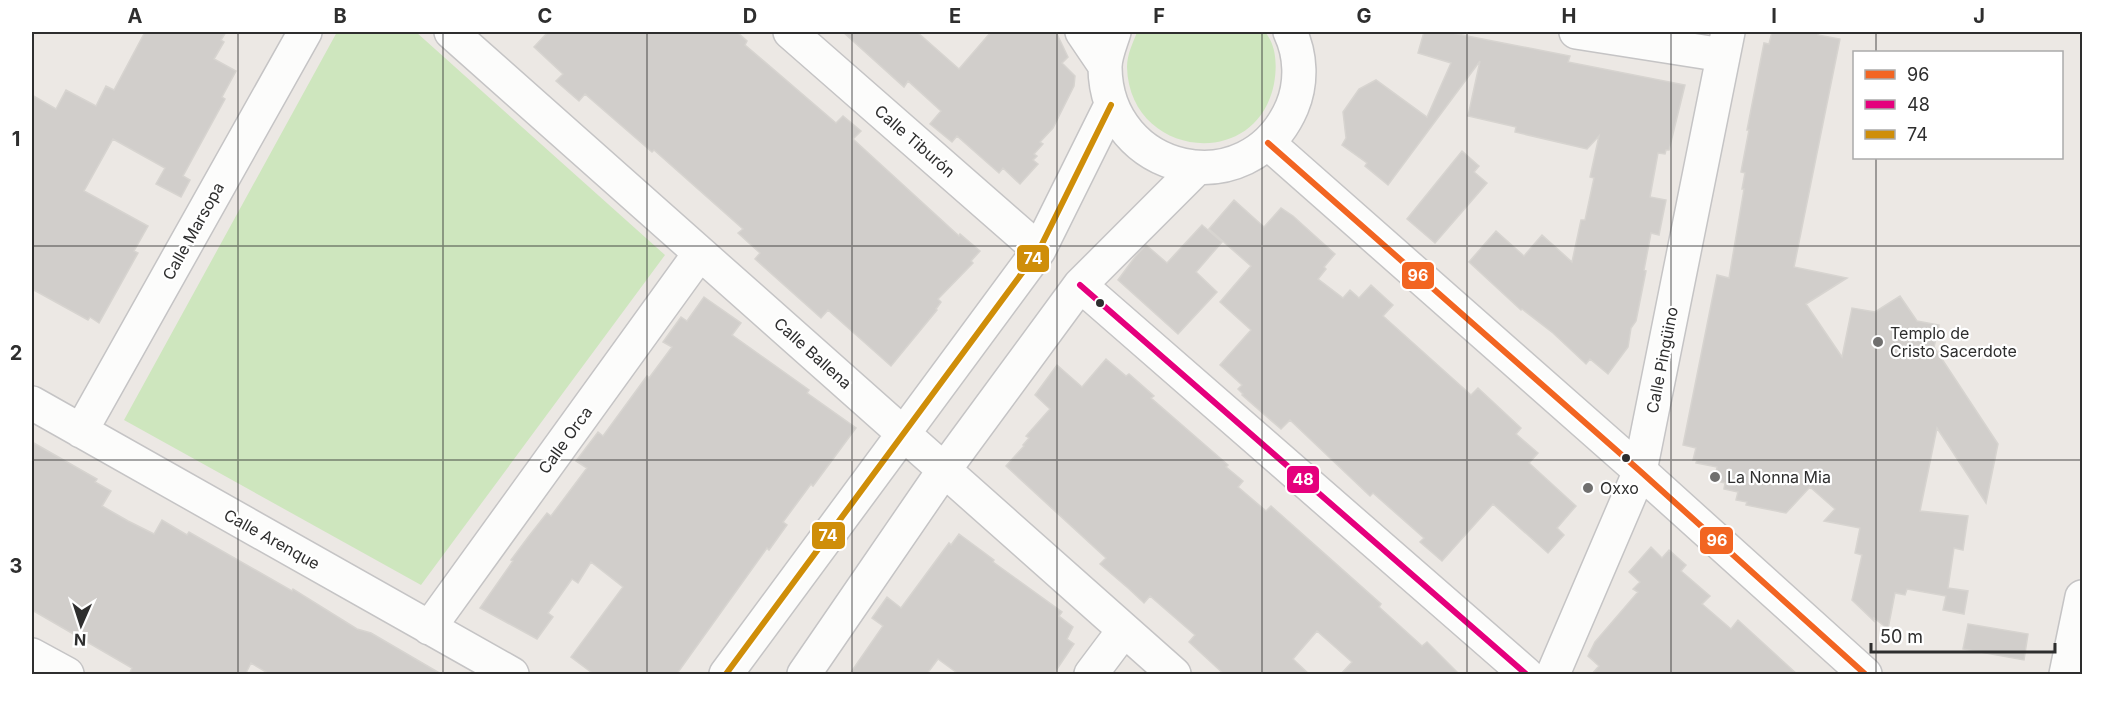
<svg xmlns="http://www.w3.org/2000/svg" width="2114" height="706" viewBox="0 0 2114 706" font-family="Inter,sans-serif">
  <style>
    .green { fill: #cee6be }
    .building { fill: #d1cecb; stroke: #d7d4d0; stroke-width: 1.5 }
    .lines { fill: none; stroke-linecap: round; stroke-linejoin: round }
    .minor-casing { stroke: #c5c4c5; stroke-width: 36 }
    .minor { stroke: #fcfcfb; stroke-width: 33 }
    .bus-1-casing { stroke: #fff; stroke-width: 10 }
    .bus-2-casing { stroke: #fff; stroke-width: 10 }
    .bus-3-casing { stroke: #fff; stroke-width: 10 }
    .bus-1 { stroke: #f26522; stroke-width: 6 }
    .bus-2 { stroke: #e5007d; stroke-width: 6 }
    .bus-3 { stroke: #cf8e09; stroke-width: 6 }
    .grid { fill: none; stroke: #2e2e2e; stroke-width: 1.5; stroke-opacity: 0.55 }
    .bus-dot { fill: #2e2e2e; stroke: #fff; stroke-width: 2 }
    .poi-dot { fill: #706f6e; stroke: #fff; stroke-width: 2 }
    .labels { text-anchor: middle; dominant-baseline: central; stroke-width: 4.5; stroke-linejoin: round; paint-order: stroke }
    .street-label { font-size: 16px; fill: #2e2e2e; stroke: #fff }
    .poi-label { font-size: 16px; fill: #2e2e2e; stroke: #fff; text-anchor: start }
    .line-badge { stroke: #fff; stroke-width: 2 }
    .badge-label { font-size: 16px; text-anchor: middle; font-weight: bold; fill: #fff }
    .neatline { fill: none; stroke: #2e2e2e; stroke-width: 2 }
    .grid-label { font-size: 20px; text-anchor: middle; font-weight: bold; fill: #2e2e2e }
  </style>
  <rect width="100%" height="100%" fill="#ece8e4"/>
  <path class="green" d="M 337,32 L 416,32 L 665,255 L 421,585 L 124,420 Z
    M 1137,32 L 1265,32 C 1277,46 1277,67 1274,84 C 1256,173 1129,157 1127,67 C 1127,54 1133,43 1137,32 Z"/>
  <path class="building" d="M 145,32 L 226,32 L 221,40 L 224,42 L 214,59 L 236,71 L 222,97 L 225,99 L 183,176 L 190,180 L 181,197 L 156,184 L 165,168 L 113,139 L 84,191 L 148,226 L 134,251 L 138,253 L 99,323 L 90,317 L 88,320 L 32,289 L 32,95 L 56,109 L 66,90 L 96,106 L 106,86 L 114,90 Z
    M 548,32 L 737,32 L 747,41 L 745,45 L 836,123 L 843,116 L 861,131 L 853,139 L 959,236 L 960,234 L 980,251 L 971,261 L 973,263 L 938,299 L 941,302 L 936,309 L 937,310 L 891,366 L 828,310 L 821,318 L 755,259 L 760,253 L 738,233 L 743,229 L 654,150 L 652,152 L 585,94 L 579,101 L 556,81 L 563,74 L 534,47 Z
    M 843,32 L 917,32 L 959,69 L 991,32 L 1056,32 L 1068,57 L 1062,63 L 1075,76 L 1074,86 L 1053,128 L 1040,142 L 1043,144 L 1034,154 L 1037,156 L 1033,160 L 1038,164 L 1020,184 L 1003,168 L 999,173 L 957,136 L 952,142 L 930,124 L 941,111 L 908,81 L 904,87 Z
    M 1424,32 L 1447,32 L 1570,56 L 1568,62 L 1685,85 L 1669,150 L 1666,150 L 1665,154 L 1658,153 L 1650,197 L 1666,200 L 1659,235 L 1651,233 L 1644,270 L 1646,271 L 1636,321 L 1631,328 L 1628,347 L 1608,374 L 1590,359 L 1586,364 L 1553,333 L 1522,309 L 1521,310 L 1469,262 L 1496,231 L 1524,256 L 1542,235 L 1572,262 L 1581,220 L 1585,220 L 1594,178 L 1590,177 L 1599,136 L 1587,149 L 1515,132 L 1516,127 L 1468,116 L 1480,61 L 1388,185 L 1365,166 L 1367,163 L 1342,145 L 1346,138 L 1343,112 L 1359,89 L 1376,80 L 1427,117 L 1451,63 L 1418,53 Z
    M 1772,32 L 1819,32 L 1818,35 L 1840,39 L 1794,267 L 1847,278 L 1806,304 L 1842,357 L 1852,308 L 1875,312 L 1900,296 L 1917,321 L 1939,325 L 1934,347 L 1998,444 L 1986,503 L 1937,428 L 1920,511 L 1968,516 L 1963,550 L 1954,548 L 1948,588 L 1968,591 L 1964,614 L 1943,610 L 1946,596 L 1907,589 L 1905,595 L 1895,593 L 1888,629 L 1874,618 L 1874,621 L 1852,600 L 1862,555 L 1855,553 L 1860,528 L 1824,521 L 1835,509 L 1810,487 L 1786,513 L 1746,505 L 1747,502 L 1736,500 L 1738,492 L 1724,489 L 1725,483 L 1717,481 L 1718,479 L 1715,478 L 1717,467 L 1696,463 L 1697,460 L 1693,460 L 1696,448 L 1683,445 L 1717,275 L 1729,278 L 1744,189 L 1742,189 L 1745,173 L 1741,172 L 1749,130 L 1747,130 L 1764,43 L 1769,44 Z
    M 1462,151 L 1479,166 L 1474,172 L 1487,183 L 1435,243 L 1407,219 Z
    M 1234,200 L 1264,227 L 1281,208 L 1293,216 L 1335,254 L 1324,267 L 1326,269 L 1318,279 L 1343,298 L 1350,290 L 1359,298 L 1371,285 L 1393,305 L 1383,316 L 1471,395 L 1478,388 L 1521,428 L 1516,434 L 1538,453 L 1529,463 L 1576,506 L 1557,528 L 1564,535 L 1548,553 L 1493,504 L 1442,561 L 1420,542 L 1424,538 L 1373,493 L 1370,496 L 1290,420 L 1281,429 L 1242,395 L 1243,394 L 1238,389 L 1242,385 L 1220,365 L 1251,330 L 1220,302 L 1251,266 L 1209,229 Z
    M 1202,225 L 1222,242 L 1196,272 L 1217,292 L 1178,334 L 1118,280 L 1135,257 L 1146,245 L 1167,263 Z
    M 704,297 L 741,323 L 732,335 L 809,390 L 807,393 L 856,428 L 813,486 L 811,484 L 783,522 L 787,525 L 769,550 L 767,548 L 676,675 L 595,675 L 571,657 L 623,587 L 591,562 L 578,583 L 572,579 L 548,613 L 553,617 L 537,639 L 480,608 L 513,561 L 511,560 L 529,536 L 547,513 L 551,516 L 587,468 L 576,461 L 598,432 L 603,436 L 647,376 L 649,378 L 672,347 L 663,342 L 681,317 L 687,321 Z
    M 1106,359 L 1126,376 L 1129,374 L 1154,396 L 1151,398 L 1228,465 L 1226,467 L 1243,481 L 1238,487 L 1266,511 L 1271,506 L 1381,604 L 1379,607 L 1422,646 L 1427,642 L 1460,675 L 1340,675 L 1352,662 L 1317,631 L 1293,659 L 1310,675 L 1225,675 L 1189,642 L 1195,635 L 1150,596 L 1144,603 L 1128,588 L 1100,564 L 1106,558 L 1006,466 L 1024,446 L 1023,445 L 1029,438 L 1026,436 L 1050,409 L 1035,395 L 1057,365 L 1082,387 Z
    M 32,442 L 97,479 L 95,482 L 111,491 L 102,506 L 128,521 L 154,534 L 162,520 L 187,535 L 189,532 L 292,591 L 293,589 L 357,629 L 371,633 L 443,675 L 271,675 L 251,663 L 245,675 L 129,675 L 132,668 L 32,610 Z
    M 959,534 L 994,560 L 993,562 L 1062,612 L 1059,616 L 1073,627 L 1067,639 L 1074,644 L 1053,675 L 960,675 L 938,659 L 926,675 L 849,675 L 883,626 L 872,618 L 887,597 L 901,608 L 949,543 L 951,545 Z
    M 1651,547 L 1662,558 L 1669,550 L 1686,565 L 1681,571 L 1710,596 L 1702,604 L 1731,629 L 1738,620 L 1798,675 L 1591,675 L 1599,666 L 1588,656 L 1595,642 L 1638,592 L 1633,589 L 1640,582 L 1629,572 Z
    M 1968,624 L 2028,634 L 2024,660 L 1963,649 Z"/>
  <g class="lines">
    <defs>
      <path id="minor" d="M 451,32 L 1174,674
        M 790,32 L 1039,250
        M 1082,32 L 1105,66
        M 1114,32 C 1111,42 1105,56 1105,67 C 1106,175 1249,207 1292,107 C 1302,83 1301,55 1290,32
        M 1576,32 L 1723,55
        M 1268,143 L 1640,471 L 1865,674
        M 1080,285 L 1526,674
        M 32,403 L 512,674
        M 81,431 L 305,32
        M 429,628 L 700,253
        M 32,655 L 67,674
        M 726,674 L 1039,250 L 1111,105
        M 804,674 L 944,470 L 1080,285 L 1197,168
        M 1091,674 L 1124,630
        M 1553,674 L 1640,471 L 1728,32
        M 2066,674 L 2082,597"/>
    </defs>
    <use href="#minor" class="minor-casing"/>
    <use href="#minor" class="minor"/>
    <defs>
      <path id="bus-1" d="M 1268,143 L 1640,471 L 1865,674"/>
      <path id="bus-2" d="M 1080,285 L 1526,674"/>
      <path id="bus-3" d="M 726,674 L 1039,250 L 1111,105"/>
    </defs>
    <use href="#bus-1" class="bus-1-casing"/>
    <use href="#bus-2" class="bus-2-casing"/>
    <use href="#bus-3" class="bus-3-casing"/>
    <use href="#bus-1" class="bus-1"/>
    <use href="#bus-2" class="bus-2"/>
    <use href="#bus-3" class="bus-3"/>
  </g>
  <path class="grid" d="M 238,32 L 238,674M 443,32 L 443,674M 647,32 L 647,674M 852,32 L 852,674M 1057,32 L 1057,674M 1262,32 L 1262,674M 1467,32 L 1467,674M 1671,32 L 1671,674M 1876,32 L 1876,52M 1876,158 L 1876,674M 32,246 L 2082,246M 32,460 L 2082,460"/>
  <g class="bus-dot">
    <circle cx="1100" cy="303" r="5"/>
    <circle cx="1626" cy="458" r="5"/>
  </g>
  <g class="poi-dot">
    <circle cx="1878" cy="342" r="6"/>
    <circle cx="1715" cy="477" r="6"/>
    <circle cx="1588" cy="488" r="6"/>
  </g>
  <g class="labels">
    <g class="street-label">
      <text transform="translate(915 141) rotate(41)">Calle Tiburón</text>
      <text transform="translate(193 231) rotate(-61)">Calle Marsopa</text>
      <text transform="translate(813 353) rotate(42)">Calle Ballena</text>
      <text transform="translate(1662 360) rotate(-79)">Calle Pingüino</text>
      <text transform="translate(565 440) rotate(-54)">Calle Orca</text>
      <text transform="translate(272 539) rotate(29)">Calle Arenque</text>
    </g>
    <g class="poi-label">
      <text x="1890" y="333">Templo de<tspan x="1890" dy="18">Cristo Sacerdote</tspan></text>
      <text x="1727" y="477">La Nonna Mia</text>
      <text x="1600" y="488">Oxxo</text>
    </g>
  </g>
  <g class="line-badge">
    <rect x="1016" y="244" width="34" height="29" rx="6" fill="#cf8e09"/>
    <rect x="1401" y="261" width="34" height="29" rx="6" fill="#f26522"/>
    <rect x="1286" y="465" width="34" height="29" rx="6" fill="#e5007d"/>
    <rect x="811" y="521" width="35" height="29" rx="6" fill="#cf8e09"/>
    <rect x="1699" y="526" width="35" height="29" rx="6" fill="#f26522"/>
  </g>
  <g class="badge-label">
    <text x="1033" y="264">74</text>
    <text x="1418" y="281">96</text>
    <text x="1303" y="485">48</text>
    <text x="828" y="541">74</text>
    <text x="1717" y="546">96</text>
  </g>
  <rect width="2114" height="706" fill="none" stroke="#ffffff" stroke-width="66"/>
  <rect x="1853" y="51" width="210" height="108" fill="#ffffff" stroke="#ababab" stroke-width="1.5"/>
  <rect x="1865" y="70" width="30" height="9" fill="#f26522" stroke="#ababab" stroke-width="1.5"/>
  <text x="1907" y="81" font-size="18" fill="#2e2e2e">96</text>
  <rect x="1865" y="100" width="30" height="9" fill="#e5007d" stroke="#ababab" stroke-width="1.5"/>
  <text x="1907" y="111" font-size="18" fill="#2e2e2e">48</text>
  <rect x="1865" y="130" width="30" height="9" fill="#cf8e09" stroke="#ababab" stroke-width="1.5"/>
  <text x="1907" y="141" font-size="18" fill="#2e2e2e">74</text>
  <g transform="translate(81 625) rotate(183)" stroke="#ffffff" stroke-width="4.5" paint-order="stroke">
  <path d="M0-4.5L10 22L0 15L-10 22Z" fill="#2e2e2e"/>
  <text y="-9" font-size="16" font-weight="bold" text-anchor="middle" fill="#2e2e2e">N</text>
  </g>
  <path d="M1871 643v9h184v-9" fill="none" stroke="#2e2e2e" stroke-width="3"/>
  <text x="1880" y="643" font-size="18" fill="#2e2e2e" stroke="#ffffff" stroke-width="4.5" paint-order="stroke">50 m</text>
  <rect x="33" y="33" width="2048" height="640" class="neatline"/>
  <g class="grid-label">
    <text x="135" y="23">A</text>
    <text x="340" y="23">B</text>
    <text x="545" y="23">C</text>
    <text x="750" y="23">D</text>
    <text x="955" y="23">E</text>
    <text x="1159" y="23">F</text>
    <text x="1364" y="23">G</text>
    <text x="1569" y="23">H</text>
    <text x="1774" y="23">I</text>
    <text x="1979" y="23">J</text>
    <text x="16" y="146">1</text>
    <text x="16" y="360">2</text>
    <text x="16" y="573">3</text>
  </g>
</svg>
